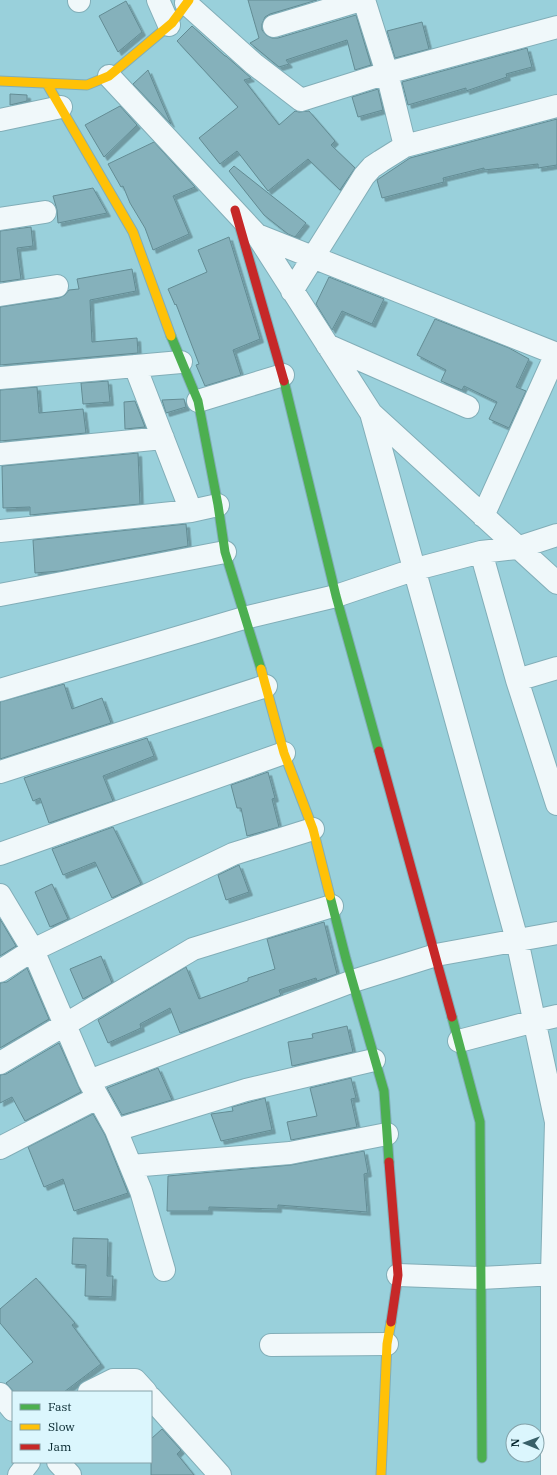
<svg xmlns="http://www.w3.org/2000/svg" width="557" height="1475" viewBox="0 0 557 1475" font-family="'IBM Plex Serif',serif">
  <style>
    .building { fill: #85b1bb; stroke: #638c94; filter: url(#shadow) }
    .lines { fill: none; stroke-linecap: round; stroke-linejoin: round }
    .street-casing { stroke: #82aeb8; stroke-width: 24 }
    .fast-casing { stroke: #82aeb8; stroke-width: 11 }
    .slow-casing { stroke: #82aeb8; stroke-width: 11 }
    .jam-casing { stroke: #82aeb8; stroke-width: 11 }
    .street { stroke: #f0f8fa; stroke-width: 22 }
    .fast { stroke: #4caf50; stroke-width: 9 }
    .slow { stroke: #ffc107; stroke-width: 9 }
    .jam { stroke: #c62828; stroke-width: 9 }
  </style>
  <defs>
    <filter id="shadow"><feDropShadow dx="3.5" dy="3.5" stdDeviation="0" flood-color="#0004"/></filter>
  </defs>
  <rect width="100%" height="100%" fill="#99d0db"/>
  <path class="building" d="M 248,0 L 317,0 L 270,14 L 265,17 L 262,24 L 262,30 L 266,35 L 272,38 L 278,38 L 356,15 L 371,65 L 355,70 L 347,40 L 286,60 L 289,64 L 279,67 L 250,43 L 259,38 Z
    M 126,1 L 142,32 L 118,52 L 99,16 Z
    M 422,22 L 429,49 L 395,58 L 387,31 Z
    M 192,26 L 225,56 L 226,56 L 251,78 L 244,80 L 279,125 L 295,111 L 299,112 L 309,111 L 335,141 L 331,145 L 355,168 L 340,190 L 308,159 L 268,191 L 237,151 L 220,164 L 199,138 L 238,107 L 177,41 Z
    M 527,48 L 532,67 L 506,74 L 507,77 L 466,91 L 466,88 L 408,105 L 402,82 Z
    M 148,70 L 161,101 L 171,124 L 133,84 Z
    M 378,89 L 383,110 L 358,117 L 352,97 Z
    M 10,94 L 27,95 L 27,101 L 10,105 Z
    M 120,106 L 137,125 L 104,157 L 85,125 Z
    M 557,119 L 557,165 L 538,168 L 538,164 L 484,170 L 484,168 L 443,178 L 444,182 L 382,198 L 377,180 L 410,158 Z
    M 154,142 L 195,187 L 173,196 L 189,234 L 153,250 L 145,228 L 130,203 L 123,186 L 121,187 L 108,164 Z
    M 234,166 L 306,223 L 295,237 L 288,234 L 264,215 L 229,171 Z
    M 93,188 L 107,213 L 58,223 L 57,210 L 53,196 Z
    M 31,227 L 33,246 L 17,248 L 21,279 L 0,282 L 0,231 Z
    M 229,237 L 260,339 L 233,350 L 241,375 L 205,386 L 196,365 L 199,364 L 176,304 L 175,305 L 168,289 L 207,272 L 198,250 Z
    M 132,269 L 136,291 L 90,300 L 92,342 L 137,338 L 138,353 L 0,365 L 0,307 L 59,298 L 65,295 L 69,290 L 79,289 L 77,279 Z
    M 329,277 L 384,299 L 372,324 L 342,311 L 332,330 L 316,304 Z
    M 435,319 L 509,348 L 529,359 L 516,387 L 526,391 L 509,428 L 489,419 L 497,402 L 464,386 L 462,390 L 441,381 L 446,370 L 417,355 Z
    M 108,381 L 110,402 L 83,404 L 81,383 Z
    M 37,387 L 39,413 L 83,409 L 86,433 L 0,441 L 0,390 Z
    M 184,399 L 186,407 L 166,413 L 162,400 Z
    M 135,401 L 145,427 L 125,429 L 124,402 Z
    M 138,453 L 140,504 L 30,515 L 30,507 L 3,508 L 2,466 Z
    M 186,524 L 188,546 L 60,571 L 35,573 L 33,540 Z
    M 64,684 L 72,709 L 102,698 L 111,723 L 0,759 L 0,702 Z
    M 147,738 L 154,756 L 103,776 L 113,801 L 49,823 L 40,798 L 33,801 L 24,778 Z
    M 268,772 L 275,798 L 272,799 L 279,827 L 247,836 L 241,808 L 237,808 L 231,785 Z
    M 113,827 L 141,884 L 112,898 L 95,862 L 63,875 L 52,849 Z
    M 239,865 L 249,892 L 226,900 L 218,875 Z
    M 52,884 L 68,919 L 50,927 L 35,892 Z
    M 0,919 L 16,946 L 0,956 Z
    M 324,922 L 337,974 L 317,981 L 316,978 L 279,990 L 281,995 L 180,1033 L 170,1008 L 140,1024 L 141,1028 L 108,1043 L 98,1020 L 186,967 L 199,999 L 248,981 L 248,978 L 275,969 L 267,939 Z
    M 101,956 L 112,983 L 83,999 L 70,969 Z
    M 27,968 L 49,1019 L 0,1048 L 0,983 L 7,982 Z
    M 347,1026 L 353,1052 L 292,1066 L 288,1042 L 313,1038 L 312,1034 Z
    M 59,1043 L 81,1092 L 25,1121 L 12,1097 L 0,1103 L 0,1075 L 6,1074 Z
    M 158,1068 L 172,1100 L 122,1115 L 107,1088 Z
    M 351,1078 L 356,1098 L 351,1099 L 357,1127 L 291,1140 L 287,1122 L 317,1116 L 310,1088 Z
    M 265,1098 L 272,1130 L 221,1141 L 211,1114 L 233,1111 L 232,1107 Z
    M 93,1114 L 105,1135 L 128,1193 L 74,1211 L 63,1179 L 44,1187 L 28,1147 Z
    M 364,1151 L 368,1173 L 364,1174 L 367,1212 L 278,1205 L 278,1209 L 209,1207 L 209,1211 L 167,1211 L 168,1176 L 291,1165 Z
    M 73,1238 L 108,1239 L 107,1276 L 113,1276 L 112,1297 L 85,1296 L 86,1265 L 72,1264 Z
    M 36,1278 L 75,1323 L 72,1325 L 101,1364 L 64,1392 L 14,1392 L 6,1383 L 33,1362 L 0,1323 L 0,1309 Z
    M 162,1429 L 181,1450 L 177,1454 L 194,1475 L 151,1475 L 151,1439 Z"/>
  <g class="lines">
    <defs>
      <path id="street" d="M 79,0 L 79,1
        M 158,0 L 169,25
        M 364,0 L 387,73 L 405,146
        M 186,3 L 254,64 L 301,100 L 387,73 L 557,27
        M 274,26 L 361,0
        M 109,76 L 257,235 L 371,413 L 557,583
        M 0,120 L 61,107
        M 0,219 L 45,212
        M 257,235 L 557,354
        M 292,291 L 364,176 L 372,167 L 381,161 L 405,146 L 557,106
        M 0,295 L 57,286
        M 327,345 L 468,407
        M 135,366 L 191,511
        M 0,378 L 181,362
        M 198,401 L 283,375
        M 371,413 L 517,940 L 556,1122 L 552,1274 L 552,1475
        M 0,454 L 163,438
        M 483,516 L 556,354
        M 0,531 L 191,511 L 218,505
        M 481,552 L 517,680 L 557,804
        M 0,595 L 225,552
        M 517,680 L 557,668
        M 0,690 L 244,618 L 336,596 L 416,569 L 481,552 L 517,548 L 557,535
        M 0,772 L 266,686
        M 0,854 L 284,753
        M 0,895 L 33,950 L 89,1081 L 116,1130 L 141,1191 L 164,1270
        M 0,971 L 33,950 L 233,854 L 313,829
        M 459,1041 L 535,1021 L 557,1016
        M 0,1063 L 193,949 L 332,906
        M 89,1081 L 353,981 L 436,955 L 557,933
        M 116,1130 L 246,1090 L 374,1060
        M 0,1148 L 97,1098
        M 131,1166 L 290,1153 L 387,1134
        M 398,1275 L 480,1278 L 557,1274
        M 271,1345 L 387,1344
        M 89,1392 L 113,1380 L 135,1380 L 146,1392
        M 0,1394 L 13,1410
        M 151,1398 L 220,1475
        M 58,1462 L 70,1475
        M 19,1475 L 29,1462"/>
      <path id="fast" d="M 171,336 L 198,401 L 218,505 L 225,552 L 261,669
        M 284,381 L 336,596 L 379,751
        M 330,896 L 346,959 L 384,1091 L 389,1162
        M 452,1017 L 480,1122 L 482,1458"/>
      <path id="slow" d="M 0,81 L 87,85 L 109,76 L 172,23 L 189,0
        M 47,84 L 133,232 L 171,336
        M 261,669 L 284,753 L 313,829 L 330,896
        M 381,1475 L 387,1344 L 391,1322"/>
      <path id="jam" d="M 235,210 L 284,381
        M 379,751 L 452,1017
        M 389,1162 L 398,1275 L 391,1322"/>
    </defs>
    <use href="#street" class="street-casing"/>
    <use href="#fast" class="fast-casing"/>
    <use href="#slow" class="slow-casing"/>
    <use href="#jam" class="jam-casing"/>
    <use href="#street" class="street"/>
    <use href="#fast" class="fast"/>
    <use href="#slow" class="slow"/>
    <use href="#jam" class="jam"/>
  </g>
  <rect x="12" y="1391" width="140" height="72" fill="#dbf6fd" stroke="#85a2a9"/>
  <rect x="20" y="1404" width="20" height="6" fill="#4caf50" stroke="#85a2a9"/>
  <text x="48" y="1411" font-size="12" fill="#03242b">Fast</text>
  <rect x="20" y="1424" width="20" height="6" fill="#ffc107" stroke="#85a2a9"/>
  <text x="48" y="1431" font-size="12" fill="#03242b">Slow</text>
  <rect x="20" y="1444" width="20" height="6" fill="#c62828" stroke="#85a2a9"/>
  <text x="48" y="1451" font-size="12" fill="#03242b">Jam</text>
  <g transform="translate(525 1443) rotate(271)"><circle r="19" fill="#dbf6fd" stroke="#85a2a9"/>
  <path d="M0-3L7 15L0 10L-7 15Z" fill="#386069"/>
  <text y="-6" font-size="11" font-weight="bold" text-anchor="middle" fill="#03242b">N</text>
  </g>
</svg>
